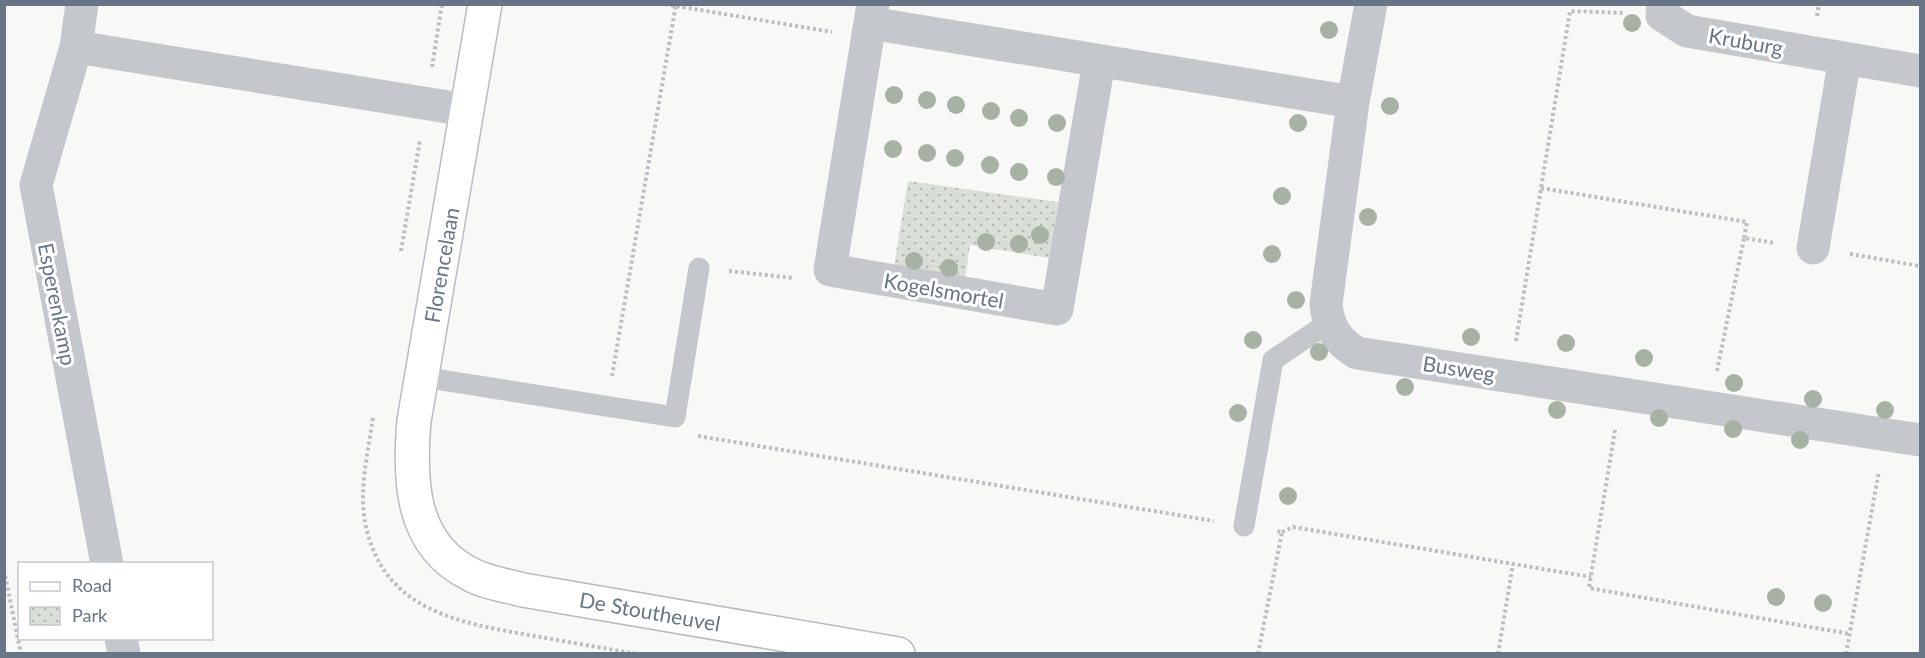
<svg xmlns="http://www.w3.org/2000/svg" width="1925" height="658" viewBox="0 0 1925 658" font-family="Lato,sans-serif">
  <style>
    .park { fill: url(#park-dots) }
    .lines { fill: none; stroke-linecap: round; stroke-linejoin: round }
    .secondary-casing { stroke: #b8bcc2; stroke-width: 36 }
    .path { stroke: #bcbec1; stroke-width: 4; stroke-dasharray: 3 3; stroke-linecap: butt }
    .lane { stroke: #c4c7cb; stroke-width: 21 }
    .street { stroke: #c4c7cb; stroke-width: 33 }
    .secondary { stroke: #fff; stroke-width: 33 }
    .tree { fill: #a7b2a5 }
    .labels { text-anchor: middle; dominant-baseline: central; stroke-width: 6; stroke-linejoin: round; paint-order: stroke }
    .street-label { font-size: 21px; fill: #687586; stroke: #fff }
  </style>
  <defs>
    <pattern id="park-dots" width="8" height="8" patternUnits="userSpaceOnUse" patternTransform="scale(1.5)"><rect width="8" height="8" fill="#d9dfd7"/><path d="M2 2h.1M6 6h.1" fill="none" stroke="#b4b9b4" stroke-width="1.8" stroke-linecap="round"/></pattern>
  </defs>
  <rect width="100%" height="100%" fill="#f8f8f6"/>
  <path class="park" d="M 908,181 L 1058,202 L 1049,258 L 970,245 L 965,280 L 894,266 Z"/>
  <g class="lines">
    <defs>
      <path id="secondary" d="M 485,4 L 414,421 C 409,479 410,544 470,574 C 486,583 505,585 523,590 L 898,654"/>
    </defs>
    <use href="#secondary" class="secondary-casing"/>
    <path class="path" d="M 665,4 L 832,32
      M 1817,16 L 1819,4
      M 432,67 L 442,4
      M 1541,188 L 1747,222 L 1744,238
      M 401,251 L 420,140
      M 1850,254 L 1920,266
      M 729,271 L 794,278
      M 1516,341 L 1570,11 L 1625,13
      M 1717,371 L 1744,238 L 1775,243
      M 612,376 L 676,4
      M 373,418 C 368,453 358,491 366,527 C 385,612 461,623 534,636 C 568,642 603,648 638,654
      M 1615,430 L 1589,588 L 1850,634
      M 698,436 L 1214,521
      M 1282,532 L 1293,527 L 1591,577
      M 4,570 L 21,654
      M 1258,654 L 1282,532 L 1275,531
      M 1498,654 L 1513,564
      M 1846,654 L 1879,471"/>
    <path class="lane" d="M 422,377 L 675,417 L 699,268
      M 1244,526 L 1273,360 L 1328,323"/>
    <path class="street" d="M 873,4 L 830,270 L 1057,309 L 1099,62
      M 1371,4 L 1353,102 L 1326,304 C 1328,327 1337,341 1357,353 L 1920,440
      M 1663,4 L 1662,15 L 1687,31 L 1920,71
      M 870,23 L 1353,102
      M 76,47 L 82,4
      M 1813,248 L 1845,58
      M 107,564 L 36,185 L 76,47 L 467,110
      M 121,638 L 124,654"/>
    <use href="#secondary" class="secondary"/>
  </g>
  <g class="tree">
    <circle cx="1632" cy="23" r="9"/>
    <circle cx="1329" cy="30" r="9"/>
    <circle cx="894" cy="95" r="9"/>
    <circle cx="927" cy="100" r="9"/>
    <circle cx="956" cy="105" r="9"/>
    <circle cx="1390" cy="106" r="9"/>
    <circle cx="991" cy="111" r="9"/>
    <circle cx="1019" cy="118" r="9"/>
    <circle cx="1057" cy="123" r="9"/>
    <circle cx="1298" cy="123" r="9"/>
    <circle cx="893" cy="149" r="9"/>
    <circle cx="927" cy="153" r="9"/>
    <circle cx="955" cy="158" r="9"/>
    <circle cx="990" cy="165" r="9"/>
    <circle cx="1019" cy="172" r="9"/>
    <circle cx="1056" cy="177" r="9"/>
    <circle cx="1282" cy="196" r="9"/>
    <circle cx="1368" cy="217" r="9"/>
    <circle cx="1040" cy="235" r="9"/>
    <circle cx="986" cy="242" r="9"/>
    <circle cx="1019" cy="244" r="9"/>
    <circle cx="1272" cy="254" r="9"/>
    <circle cx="914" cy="261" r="9"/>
    <circle cx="949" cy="268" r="9"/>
    <circle cx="1296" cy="300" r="9"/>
    <circle cx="1471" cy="337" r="9"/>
    <circle cx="1253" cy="340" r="9"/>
    <circle cx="1566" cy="343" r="9"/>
    <circle cx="1319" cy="352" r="9"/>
    <circle cx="1644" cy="358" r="9"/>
    <circle cx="1734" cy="383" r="9"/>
    <circle cx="1405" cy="387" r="9"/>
    <circle cx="1813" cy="399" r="9"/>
    <circle cx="1557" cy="410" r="9"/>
    <circle cx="1885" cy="410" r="9"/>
    <circle cx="1238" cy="413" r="9"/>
    <circle cx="1659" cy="418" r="9"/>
    <circle cx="1733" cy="429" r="9"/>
    <circle cx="1800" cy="440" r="9"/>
    <circle cx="1288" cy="496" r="9"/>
    <circle cx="1776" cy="597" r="9"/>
    <circle cx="1823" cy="603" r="9"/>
  </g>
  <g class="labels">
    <g class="street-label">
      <text transform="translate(1746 41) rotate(10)">Kruburg</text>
      <text transform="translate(441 265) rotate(-80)">Florencelaan</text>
      <text transform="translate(944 290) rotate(10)">Kogelsmortel</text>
      <text transform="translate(58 304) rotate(79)">Esperenkamp</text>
      <text transform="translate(1459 368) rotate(9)">Busweg</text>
      <text transform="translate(650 611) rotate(10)">De Stoutheuvel</text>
    </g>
  </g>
  <rect width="1925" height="658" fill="none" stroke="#687586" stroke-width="12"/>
  <rect x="18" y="562" width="195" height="78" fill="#ffffff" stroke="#c3c8cf" stroke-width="1.5"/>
  <rect x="30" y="582" width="30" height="9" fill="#ffffff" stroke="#c3c8cf" stroke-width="1.5"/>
  <text x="72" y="592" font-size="18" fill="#687586">Road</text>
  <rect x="30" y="607" width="30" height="18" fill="url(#park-dots)" stroke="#c3c8cf" stroke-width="1.5"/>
  <text x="72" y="622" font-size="18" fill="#687586">Park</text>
</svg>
